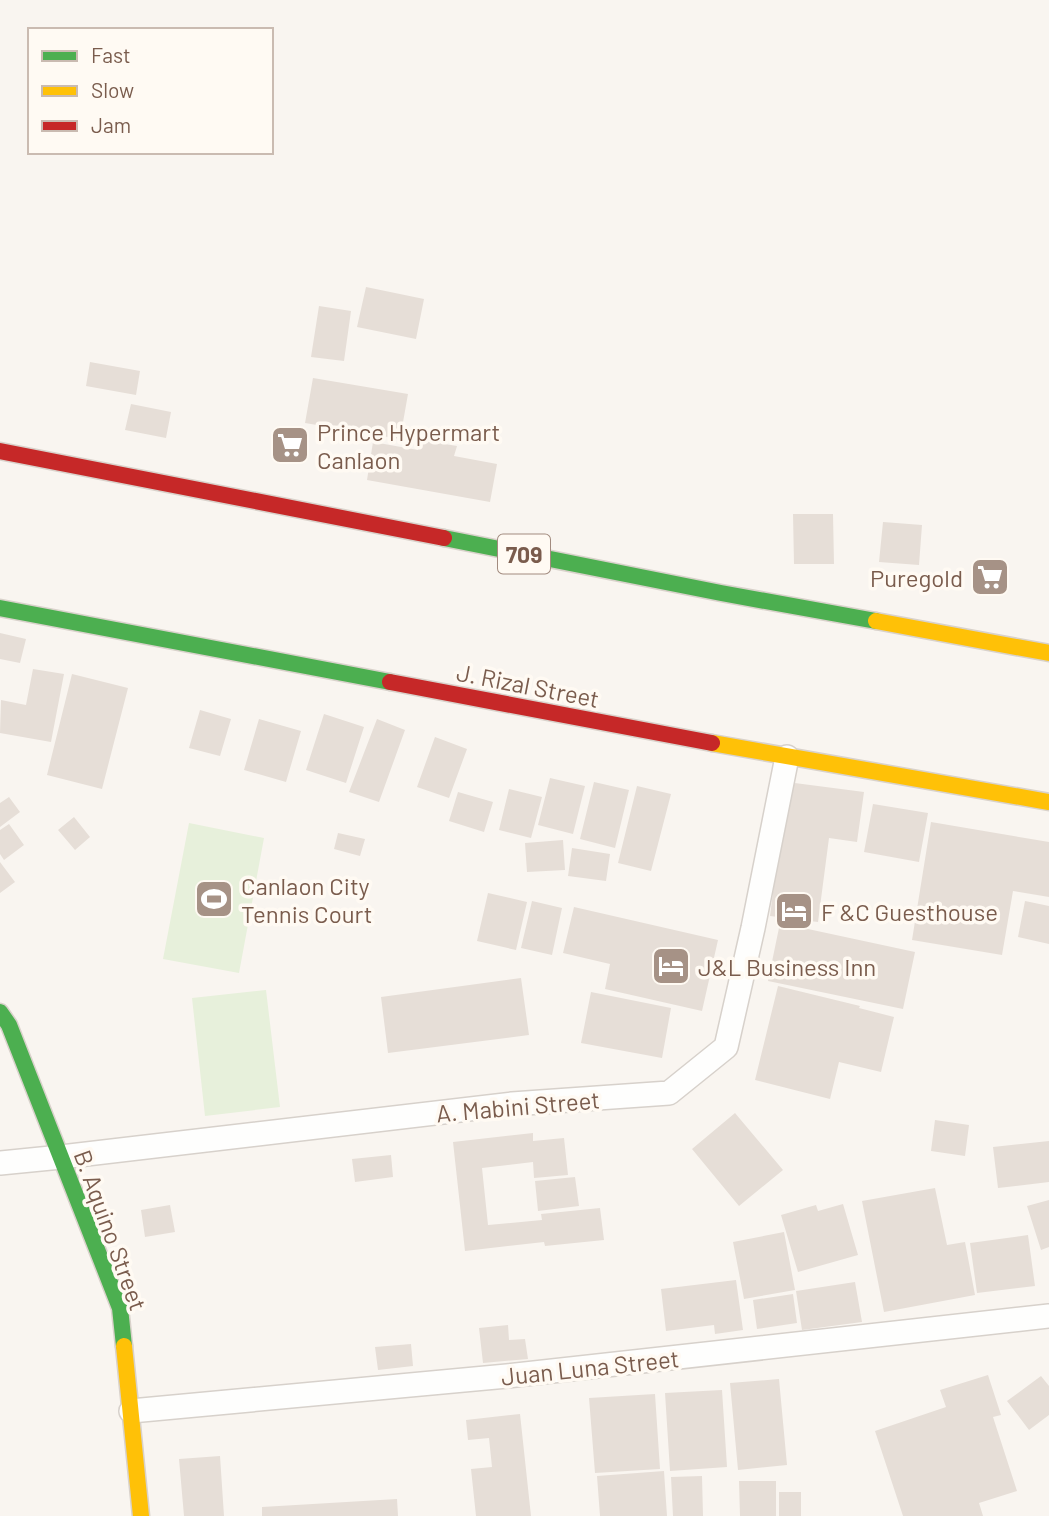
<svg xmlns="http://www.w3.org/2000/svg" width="1049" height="1516" viewBox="0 0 1049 1516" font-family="Barlow,sans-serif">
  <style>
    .green { fill: #e7f0db }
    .building { fill: #e6ded7 }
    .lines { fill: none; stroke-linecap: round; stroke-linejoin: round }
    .street-casing { stroke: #d7d1cb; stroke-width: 26 }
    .fast-casing { stroke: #d9d2cb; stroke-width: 19 }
    .slow-casing { stroke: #d9d2cb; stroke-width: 19 }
    .jam-casing { stroke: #d9d2cb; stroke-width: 19 }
    .street { stroke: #fefefd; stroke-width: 23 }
    .fast { stroke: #4caf50; stroke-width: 16 }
    .slow { stroke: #ffc107; stroke-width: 16 }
    .jam { stroke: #c62828; stroke-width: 16 }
    .labels { text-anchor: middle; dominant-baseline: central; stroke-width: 7; stroke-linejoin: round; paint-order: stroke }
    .shield { fill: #fffaf3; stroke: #a28b7f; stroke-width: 2 }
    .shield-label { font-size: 23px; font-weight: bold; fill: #7a5c4d }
    .poi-label { font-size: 24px; fill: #7a5c4d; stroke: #fffaf3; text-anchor: start }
    .street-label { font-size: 24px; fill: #7a5c4d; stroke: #fffaf3 }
  </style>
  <rect width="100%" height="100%" fill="#f9f5f0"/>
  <path class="green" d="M 189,823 L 264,838 L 239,973 L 163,959 Z
    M 266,990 L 280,1107 L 205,1116 L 192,998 Z"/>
  <path class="building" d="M 366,287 L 424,299 L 416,339 L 357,327 Z
    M 319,306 L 351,311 L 344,361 L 311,357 Z
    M 90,362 L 140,371 L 136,395 L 86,386 Z
    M 313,378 L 408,394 L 400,439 L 305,423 Z
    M 131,404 L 171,412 L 166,438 L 125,430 Z
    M 420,440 L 457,446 L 454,456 L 497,464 L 490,502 L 367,480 L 373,442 L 418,450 Z
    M 793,514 L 833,514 L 834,564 L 794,564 Z
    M 883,522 L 922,525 L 919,565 L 879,562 Z
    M 0,633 L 26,639 L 20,663 L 0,659 Z
    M 33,669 L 64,674 L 51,742 L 0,733 L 1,700 L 26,705 Z
    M 72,674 L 128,688 L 102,789 L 47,775 Z
    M 200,710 L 231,719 L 220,756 L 189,748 Z
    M 324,714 L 364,727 L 346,783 L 306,770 Z
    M 259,719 L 301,731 L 286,782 L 244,770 Z
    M 377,719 L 405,730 L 379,802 L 349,792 Z
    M 435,737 L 467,749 L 449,798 L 417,787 Z
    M 550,778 L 585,786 L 573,834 L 538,825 Z
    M 594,782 L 629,790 L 615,848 L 580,839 Z
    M 787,782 L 864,792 L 857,842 L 829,838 L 818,922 L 770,916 Z
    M 637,786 L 671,794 L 651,871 L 618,863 Z
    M 509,789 L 542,797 L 531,838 L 499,830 Z
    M 458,792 L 493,802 L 484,832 L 449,821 Z
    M 9,797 L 20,812 L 0,827 L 0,803 Z
    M 873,804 L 928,813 L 919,862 L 864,852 Z
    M 74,817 L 90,837 L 75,850 L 58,830 Z
    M 931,822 L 1049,842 L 1049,897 L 1013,891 L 1002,955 L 912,940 Z
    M 9,824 L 24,845 L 4,860 L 0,854 L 0,830 Z
    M 338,833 L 365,839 L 360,856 L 334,849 Z
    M 563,840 L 565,870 L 527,872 L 525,843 Z
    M 572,848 L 610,854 L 606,881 L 568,876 Z
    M 0,862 L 15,882 L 0,893 Z
    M 488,893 L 527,902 L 516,950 L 477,941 Z
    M 532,901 L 562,908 L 552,955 L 521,948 Z
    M 1025,901 L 1049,906 L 1049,944 L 1018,937 Z
    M 574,907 L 718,940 L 702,1011 L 605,989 L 610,964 L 563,953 Z
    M 780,923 L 915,952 L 903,1009 L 768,981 Z
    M 521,978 L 529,1035 L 388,1053 L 381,997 Z
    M 778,986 L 860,1006 L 859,1008 L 894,1017 L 881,1072 L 839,1062 L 830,1099 L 755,1080 Z
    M 591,992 L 671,1008 L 662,1058 L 581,1043 Z
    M 735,1113 L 783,1170 L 739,1206 L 692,1149 Z
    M 935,1120 L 969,1125 L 965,1156 L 931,1151 Z
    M 533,1133 L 533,1141 L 564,1138 L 568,1175 L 534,1178 L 533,1162 L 482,1168 L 488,1225 L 542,1220 L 541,1214 L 600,1208 L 604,1240 L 545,1246 L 544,1242 L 465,1251 L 453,1142 Z
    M 1049,1141 L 1049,1182 L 998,1188 L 993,1147 Z
    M 391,1155 L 393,1177 L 355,1182 L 352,1159 Z
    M 575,1177 L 579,1206 L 538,1211 L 535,1181 Z
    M 935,1188 L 947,1245 L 965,1242 L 975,1295 L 884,1312 L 862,1201 Z
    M 1049,1200 L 1049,1247 L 1041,1250 L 1027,1206 Z
    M 843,1204 L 858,1255 L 798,1272 L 781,1215 L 816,1205 L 818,1211 Z
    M 170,1205 L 175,1232 L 145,1237 L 141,1210 Z
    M 784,1232 L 795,1290 L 744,1299 L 733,1242 Z
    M 1028,1235 L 1035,1286 L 977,1293 L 970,1243 Z
    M 736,1280 L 743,1330 L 715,1334 L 714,1325 L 666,1331 L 661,1289 Z
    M 855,1282 L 862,1322 L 802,1330 L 796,1291 Z
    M 793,1294 L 797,1323 L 757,1329 L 753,1300 Z
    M 508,1325 L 509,1340 L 525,1339 L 528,1359 L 483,1363 L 479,1328 Z
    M 411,1344 L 413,1366 L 378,1370 L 375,1347 Z
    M 988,1375 L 1001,1415 L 993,1417 L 1017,1491 L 979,1503 L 983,1516 L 903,1516 L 875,1431 L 946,1407 L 940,1390 Z
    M 1041,1376 L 1049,1386 L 1049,1415 L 1029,1430 L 1007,1401 Z
    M 779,1379 L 787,1465 L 738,1470 L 730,1383 Z
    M 722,1390 L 727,1467 L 670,1471 L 665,1393 Z
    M 655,1394 L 660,1469 L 595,1473 L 589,1398 Z
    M 520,1414 L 531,1516 L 476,1516 L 471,1469 L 492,1467 L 489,1438 L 468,1440 L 466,1420 Z
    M 220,1456 L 224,1516 L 184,1516 L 179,1459 Z
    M 664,1471 L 667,1516 L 600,1516 L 597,1476 Z
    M 702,1476 L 703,1516 L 673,1516 L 671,1477 Z
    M 739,1481 L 776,1481 L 776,1516 L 740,1516 Z
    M 779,1492 L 801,1492 L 801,1516 L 779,1516 Z
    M 397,1499 L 398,1516 L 262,1516 L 262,1507 Z"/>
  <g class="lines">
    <defs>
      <path id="street" d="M 0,1163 L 61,1157 L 512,1104 L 669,1093 L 726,1047 L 753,928 L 787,757
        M 131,1411 L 507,1376 L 1049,1316"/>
      <path id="fast" d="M 444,538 L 721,593 L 876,621
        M 0,608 L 390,682
        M 0,1012 L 9,1025 L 120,1308 L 124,1346"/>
      <path id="slow" d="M 876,621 L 1049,653
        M 712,743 L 1049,802
        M 124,1346 L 141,1516"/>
      <path id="jam" d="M 0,451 L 444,538
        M 390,682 L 712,743"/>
    </defs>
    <use href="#street" class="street-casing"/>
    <use href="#fast" class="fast-casing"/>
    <use href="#slow" class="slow-casing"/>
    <use href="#jam" class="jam-casing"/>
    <use href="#street" class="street"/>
    <use href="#fast" class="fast"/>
    <use href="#slow" class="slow"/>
    <use href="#jam" class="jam"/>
  </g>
  <defs>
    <symbol id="supermarket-square" viewBox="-11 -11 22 22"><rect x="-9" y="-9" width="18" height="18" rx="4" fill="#a69286" stroke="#fffaf3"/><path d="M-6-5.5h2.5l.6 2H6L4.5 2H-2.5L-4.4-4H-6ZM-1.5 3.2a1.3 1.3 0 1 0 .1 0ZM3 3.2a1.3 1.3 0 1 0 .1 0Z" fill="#fff"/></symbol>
    <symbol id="stadium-square" viewBox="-11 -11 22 22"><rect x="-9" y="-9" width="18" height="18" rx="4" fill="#a69286" stroke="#fffaf3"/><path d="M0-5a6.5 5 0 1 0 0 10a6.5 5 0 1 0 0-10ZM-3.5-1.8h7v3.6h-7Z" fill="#fff"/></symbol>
    <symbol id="hotel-square" viewBox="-11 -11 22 22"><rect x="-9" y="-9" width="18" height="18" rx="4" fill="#a69286" stroke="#fffaf3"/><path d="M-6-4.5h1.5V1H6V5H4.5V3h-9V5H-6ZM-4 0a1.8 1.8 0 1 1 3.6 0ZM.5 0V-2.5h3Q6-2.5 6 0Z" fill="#fff"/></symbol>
  </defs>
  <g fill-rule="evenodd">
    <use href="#supermarket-square" x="268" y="423" width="44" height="44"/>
    <use href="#supermarket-square" x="968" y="555" width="44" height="44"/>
    <use href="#stadium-square" x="192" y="877" width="44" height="44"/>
    <use href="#hotel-square" x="772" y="889" width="44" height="44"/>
    <use href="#hotel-square" x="649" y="944" width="44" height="44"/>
  </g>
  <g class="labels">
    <rect class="shield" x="498" y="534.5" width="52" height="39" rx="5"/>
    <g class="shield-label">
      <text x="524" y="554">709</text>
    </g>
    <g class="poi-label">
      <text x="317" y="431">Prince Hypermart<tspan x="317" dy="28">Canlaon</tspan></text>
      <text x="963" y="577" text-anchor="end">Puregold</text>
      <text x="241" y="885">Canlaon City<tspan x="241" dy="28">Tennis Court</tspan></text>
      <text x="821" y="911">F &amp;C Guesthouse</text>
      <text x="698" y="966">J&amp;L Business Inn</text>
    </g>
    <g class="street-label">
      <text transform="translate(528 685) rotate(11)">J. Rizal Street</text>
      <text transform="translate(518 1106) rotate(-5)">A. Mabini Street</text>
      <text transform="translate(111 1230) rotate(70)">B. Aquino Street</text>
      <text transform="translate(590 1367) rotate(-6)">Juan Luna Street</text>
    </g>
  </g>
  <rect x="28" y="28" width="245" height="126" fill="#fffaf3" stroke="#cabbb1" stroke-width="2"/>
  <rect x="42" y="51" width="35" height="10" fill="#4caf50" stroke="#cabbb1" stroke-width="2"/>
  <text x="91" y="63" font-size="21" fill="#7a5c4d">Fast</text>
  <rect x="42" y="86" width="35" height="10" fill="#ffc107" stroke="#cabbb1" stroke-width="2"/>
  <text x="91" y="98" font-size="21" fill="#7a5c4d">Slow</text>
  <rect x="42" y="121" width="35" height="10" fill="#c62828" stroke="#cabbb1" stroke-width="2"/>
  <text x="91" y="133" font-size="21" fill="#7a5c4d">Jam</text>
</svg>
